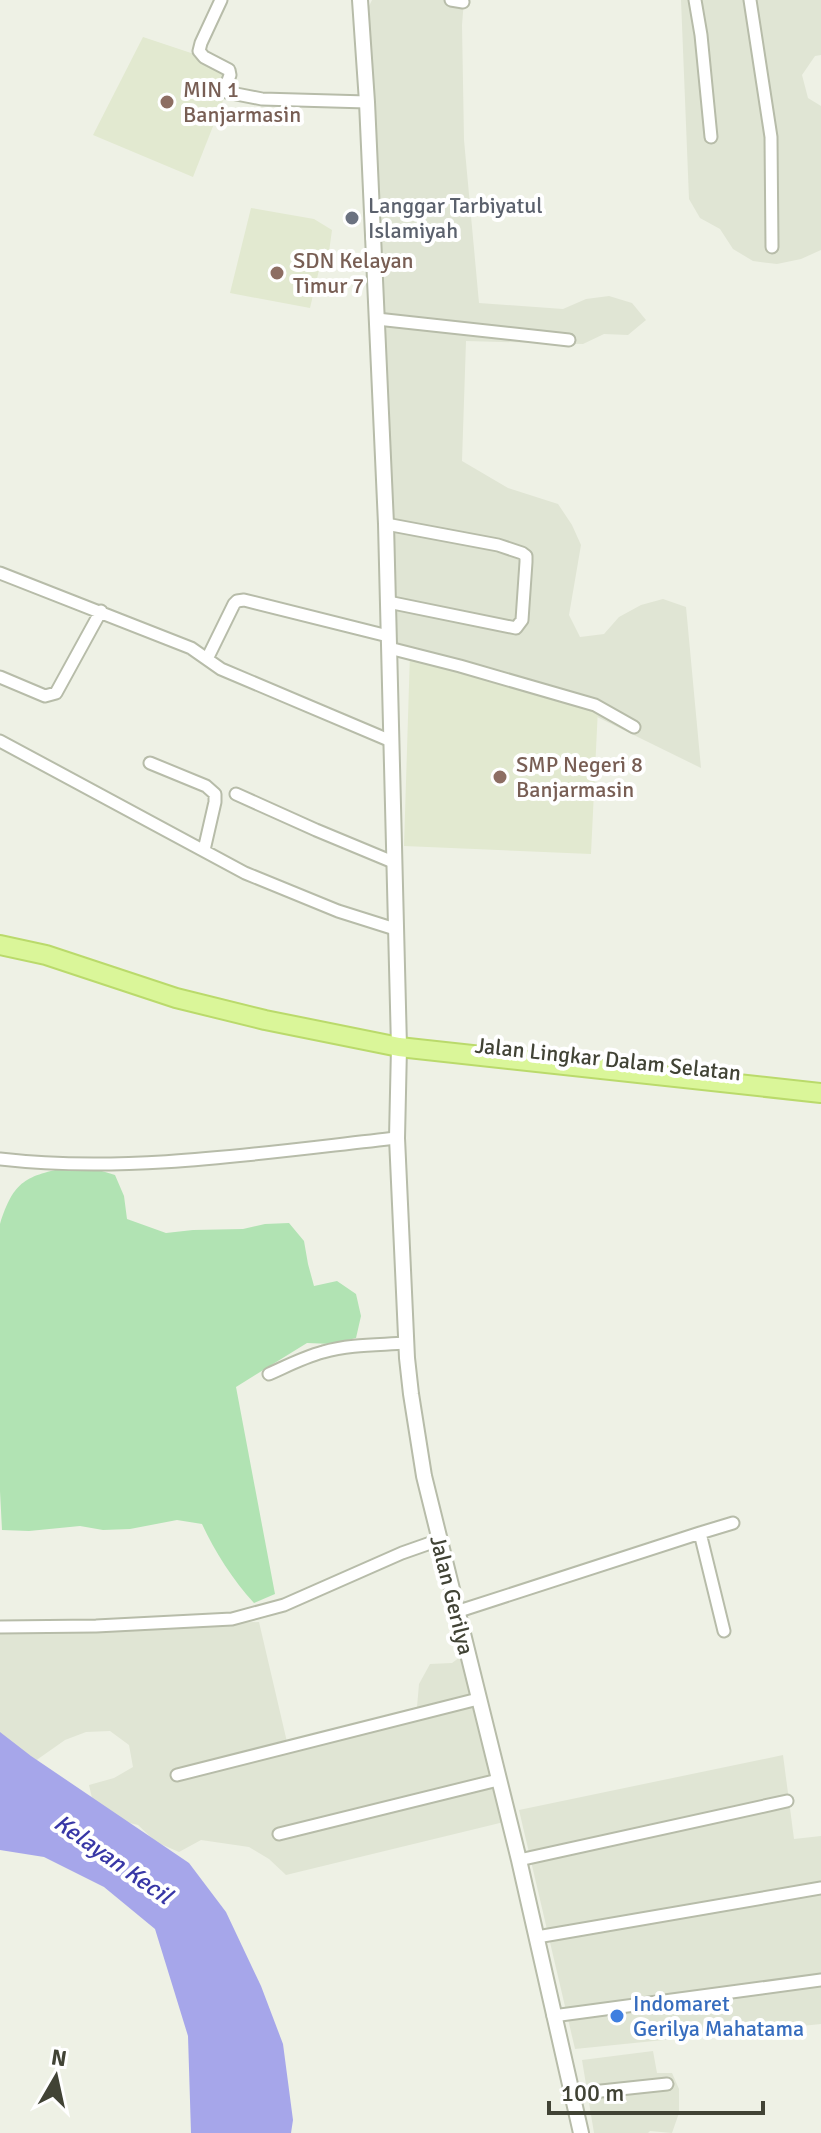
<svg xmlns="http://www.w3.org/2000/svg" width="821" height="2133" viewBox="0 0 821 2133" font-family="Signika,sans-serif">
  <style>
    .residential { fill: #e0e5d4 }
    .education { fill: #e2e9d0 }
    .green { fill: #b1e3b3 }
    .water { fill: #a6a6ea }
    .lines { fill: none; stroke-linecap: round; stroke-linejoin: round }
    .minor-casing { stroke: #b7bca9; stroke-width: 15 }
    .tertiary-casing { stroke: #b7bca9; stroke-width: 18 }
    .primary-casing { stroke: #bada6b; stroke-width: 22 }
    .minor { stroke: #fff; stroke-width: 11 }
    .tertiary { stroke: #fff; stroke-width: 14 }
    .primary { stroke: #daf699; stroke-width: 18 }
    .education-dot { fill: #8d6e63; stroke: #fff; stroke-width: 3 }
    .worship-dot { fill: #6b7280; stroke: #fff; stroke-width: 3 }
    .shop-dot { fill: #3f7fe0; stroke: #fff; stroke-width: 3 }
    .labels { text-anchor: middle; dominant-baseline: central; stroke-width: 8; stroke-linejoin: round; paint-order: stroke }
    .education-label { font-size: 22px; fill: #785e54; stroke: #fff; text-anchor: start }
    .worship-label { font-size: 22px; fill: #5b616d; stroke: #fff; text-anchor: start }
    .street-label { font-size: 22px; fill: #414335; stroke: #fff }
    .shop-label { font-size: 22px; fill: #366cbe; stroke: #fff; text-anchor: start }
    .water-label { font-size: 24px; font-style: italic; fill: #3837a6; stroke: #fff }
  </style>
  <rect width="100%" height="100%" fill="#eef1e5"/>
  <path class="residential" d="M 372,0 L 464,0 L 462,25 L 464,140 L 479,303 L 563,309 L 586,299 L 609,296 L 632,303 L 646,320 L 628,335 L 604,334 L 583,344 L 466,341 L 462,461 L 508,488 L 558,504 L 572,525 L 581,545 L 569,615 L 580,637 L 604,634 L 619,617 L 641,605 L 663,599 L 686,607 L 701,768 L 591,714 L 397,650 L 369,6 Z
    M 681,0 L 821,0 L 821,55 L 815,56 L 802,75 L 808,98 L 821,106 L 821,250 L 801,259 L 777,264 L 753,261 L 733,249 L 720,229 L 700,218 L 689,199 Z
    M 259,1622 L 287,1742 L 417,1707 L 419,1684 L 430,1664 L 452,1663 L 460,1657 L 504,1822 L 286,1875 L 269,1859 L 249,1847 L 201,1840 L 179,1852 L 156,1842 L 138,1825 L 113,1819 L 94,1807 L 89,1785 L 114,1778 L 133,1767 L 129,1745 L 110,1731 L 86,1732 L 65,1740 L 38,1759 L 27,1771 L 0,1759 L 0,1630 Z
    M 783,1755 L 794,1839 L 821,1836 L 821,2024 L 575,2049 L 519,1810 Z
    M 653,2051 L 657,2073 L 672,2073 L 679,2089 L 679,2113 L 672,2133 L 650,2131 L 648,2133 L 594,2133 L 582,2060 Z"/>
  <path class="education" d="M 143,37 L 236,68 L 193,177 L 93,135 Z
    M 251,208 L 314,219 L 332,230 L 329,252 L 323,253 L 310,308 L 230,293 Z
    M 410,653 L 598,708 L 591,854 L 404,846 Z"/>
  <path class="green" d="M 69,1167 L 92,1168 L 115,1175 L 124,1196 L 127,1219 L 166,1233 L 193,1230 L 243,1229 L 265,1224 L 289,1223 L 304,1241 L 308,1264 L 314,1286 L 337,1281 L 356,1294 L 361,1316 L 356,1338 L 332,1344 L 307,1343 L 236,1387 L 275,1594 L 254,1603 C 233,1580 215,1552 202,1524 L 177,1520 L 130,1529 L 103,1530 L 80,1526 L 29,1531 L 2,1530 L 0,1491 L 0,1224 C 14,1180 26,1176 69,1167 Z"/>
  <path class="water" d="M 0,1732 L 31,1756 L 189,1863 L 226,1912 L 261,1986 L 283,2044 L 293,2120 L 291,2133 L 191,2133 L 188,2036 L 155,1929 L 104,1887 L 44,1857 L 0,1850 Z"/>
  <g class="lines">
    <defs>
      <path id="minor" d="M 221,0 L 201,43 L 199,51 L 204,57 L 229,70 L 230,75 L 225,89 L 226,92 L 262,99 L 367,102
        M 451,0 L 463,2
        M 695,0 L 701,35 L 711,137
        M 750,0 L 771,137 L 772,247
        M 377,319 L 569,340
        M 386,524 L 498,545 L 522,553 L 526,556 L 526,562 L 522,620 L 516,628 L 388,602
        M 0,573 L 191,648 L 221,669 L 391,741
        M 389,648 L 460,666 L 595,705 L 634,727
        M 207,659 L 234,604 L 237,601 L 244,600 L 388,636
        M 0,677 L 45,696 L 56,693 L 101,611
        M 0,741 L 245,873 L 338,911 L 395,929
        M 150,763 L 206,786 L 215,794 L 215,802 L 204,850
        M 236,794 L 316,830 L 393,862
        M 0,1159 C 129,1174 268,1152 397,1138
        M 269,1374 C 287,1366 304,1357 323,1352 C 350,1344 379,1345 406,1343
        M 700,1533 L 733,1523
        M 456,1612 L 700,1533 L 724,1631
        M 0,1627 L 96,1626 L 232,1619 L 284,1605 L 402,1553 L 439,1540
        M 177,1775 L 478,1699
        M 279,1834 L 498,1780
        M 519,1860 L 787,1801
        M 537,1937 L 821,1888
        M 553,2016 L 821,1980
        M 573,2094 L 667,2084"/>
      <path id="tertiary" d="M 360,0 L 367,102 L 386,524 L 399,1047 L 397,1138 L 407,1358 L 411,1394 L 424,1476 L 519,1860 L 581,2133"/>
      <path id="primary" d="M 0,945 L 46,955 L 176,998 L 265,1020 L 399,1047 L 821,1093"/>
    </defs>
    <use href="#minor" class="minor-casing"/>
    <use href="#tertiary" class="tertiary-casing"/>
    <use href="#primary" class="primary-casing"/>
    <use href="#minor" class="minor"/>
    <use href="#tertiary" class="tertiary"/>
    <use href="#primary" class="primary"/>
  </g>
  <g class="education-dot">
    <circle cx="167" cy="102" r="8"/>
    <circle cx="277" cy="273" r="8"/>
    <circle cx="500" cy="777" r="8"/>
  </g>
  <circle class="worship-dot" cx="352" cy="218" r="8"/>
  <circle class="shop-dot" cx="617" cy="2016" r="8"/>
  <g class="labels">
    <g class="education-label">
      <text x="183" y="89">MIN 1<tspan x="183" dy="25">Banjarmasin</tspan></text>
      <text x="293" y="260">SDN Kelayan<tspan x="293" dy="25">Timur 7</tspan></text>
      <text x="516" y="764">SMP Negeri 8<tspan x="516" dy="25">Banjarmasin</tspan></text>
    </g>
    <g class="worship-label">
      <text x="368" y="205">Langgar Tarbiyatul<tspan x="368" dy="25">Islamiyah</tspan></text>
    </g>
    <g class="street-label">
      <text transform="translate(608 1059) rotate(6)">Jalan Lingkar Dalam Selatan</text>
      <text transform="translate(452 1595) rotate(76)">Jalan Gerilya</text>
    </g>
    <g class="shop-label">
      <text x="633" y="2003">Indomaret<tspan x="633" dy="25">Gerilya Mahatama</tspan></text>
    </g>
    <g class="water-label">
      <text transform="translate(113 1859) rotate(35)">Kelayan Kecil</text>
    </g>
  </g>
  <g transform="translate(56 2077) rotate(9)" stroke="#ffffff" stroke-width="6" paint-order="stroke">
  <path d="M0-6L14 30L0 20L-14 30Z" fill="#414335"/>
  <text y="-12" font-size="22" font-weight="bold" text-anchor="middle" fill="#414335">N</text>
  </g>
  <path d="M549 2101v12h214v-12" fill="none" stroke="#414335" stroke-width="4"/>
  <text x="561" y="2101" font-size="24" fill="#414335" stroke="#ffffff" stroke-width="6" paint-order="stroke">100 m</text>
</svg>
